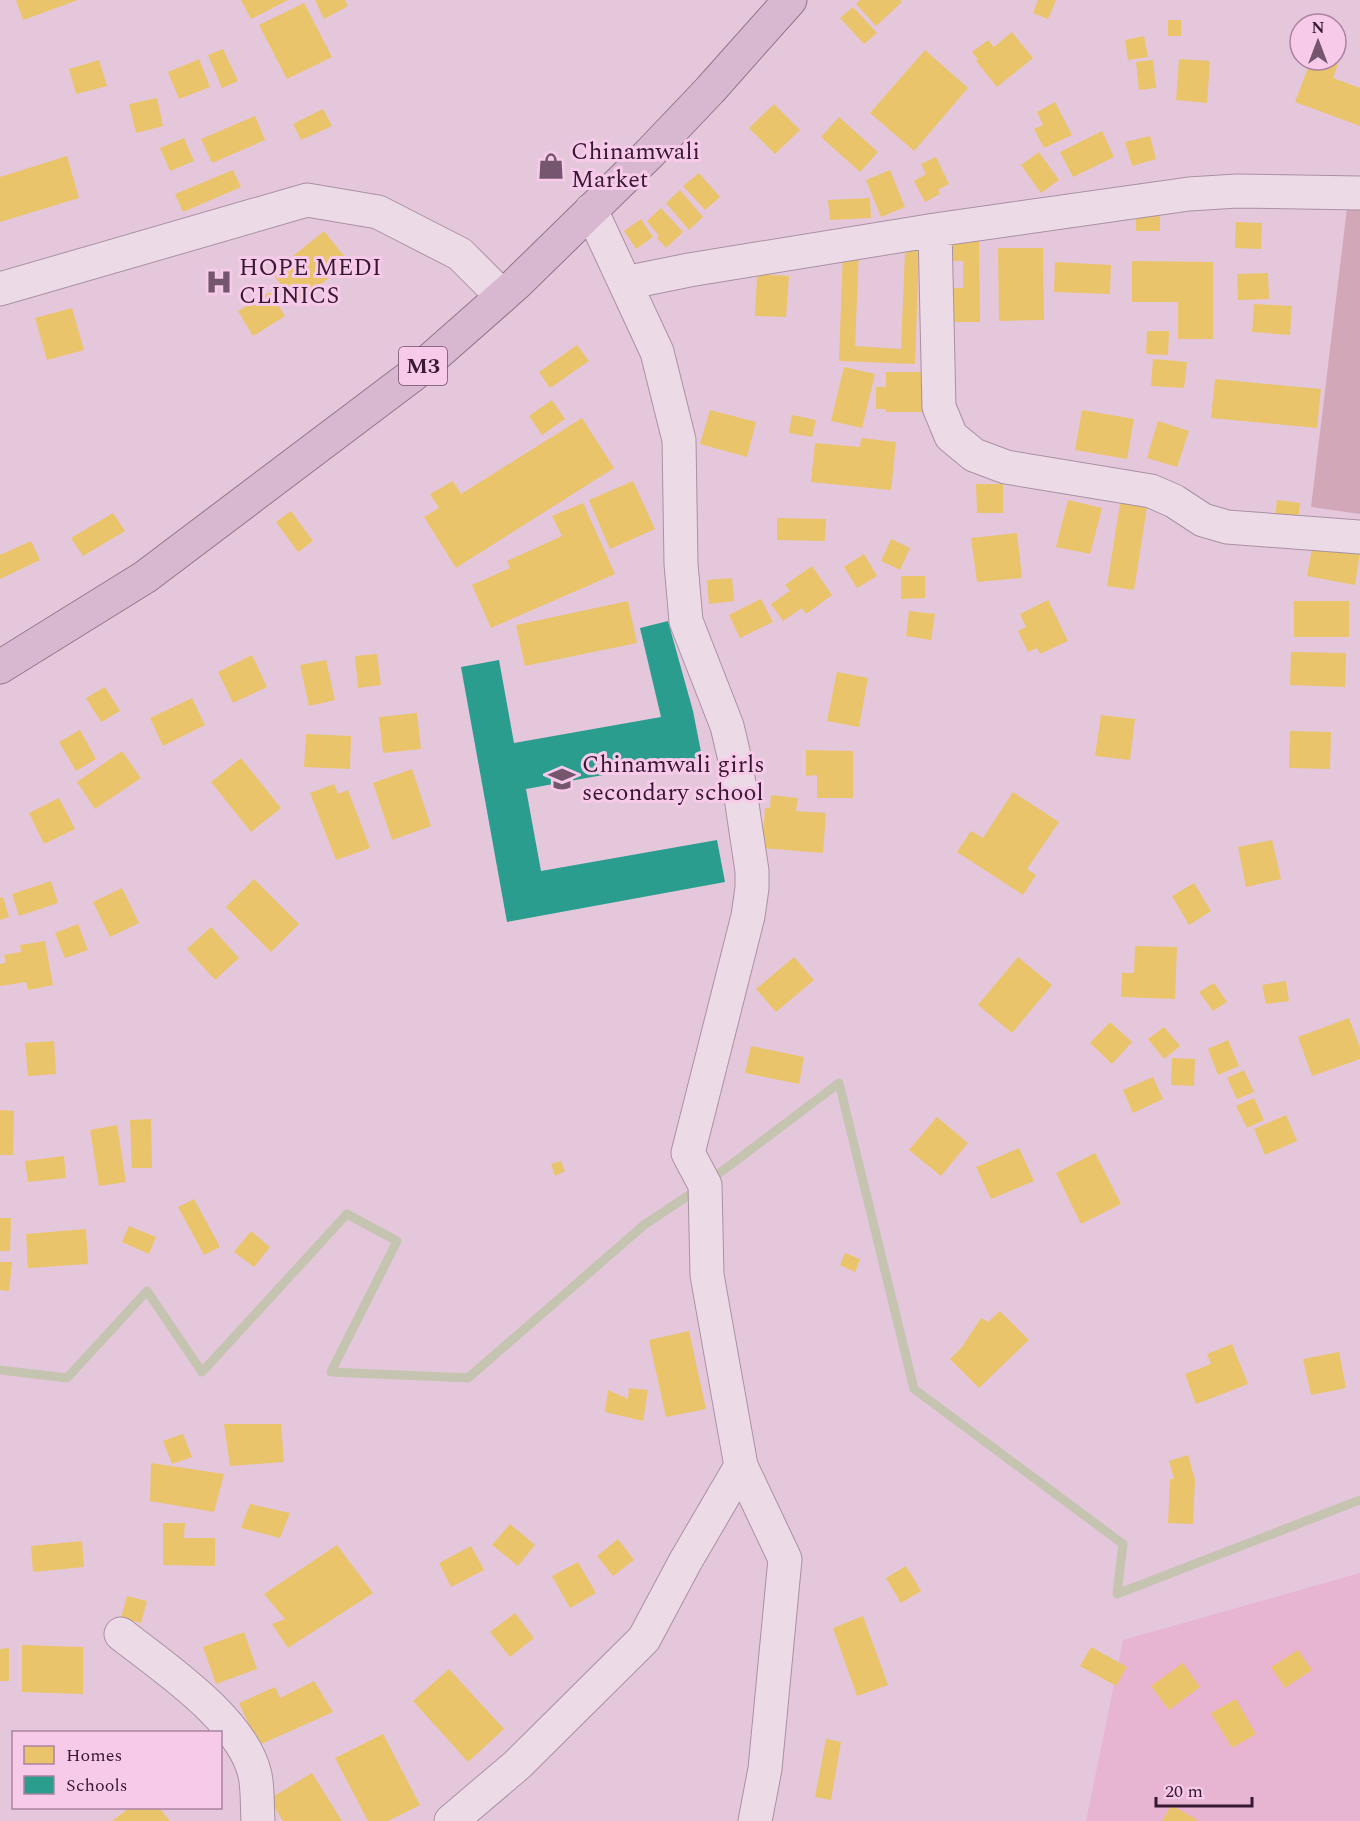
<svg xmlns="http://www.w3.org/2000/svg" width="1360" height="1821" viewBox="0 0 1360 1821" font-family="Spectral,serif">
  <style>
    .farmland { fill: #e7b5d2 }
    .cemetery { fill: #d2a8b8 }
    .homes { fill: #e9c46a }
    .schools { fill: #2a9d8f }
    .lines { fill: none; stroke-linecap: round; stroke-linejoin: round }
    .stream { stroke: #c4c4b1; stroke-width: 9 }
    .minor-casing { stroke: #a991a3; stroke-width: 35 }
    .highway-casing { stroke: #8e7889; stroke-width: 35 }
    .minor { stroke: #ecdae6; stroke-width: 33 }
    .highway { stroke: #d8b7d0; stroke-width: 33 }
    .labels { text-anchor: middle; dominant-baseline: central; stroke-width: 6; stroke-linejoin: round; paint-order: stroke }
    .shield { fill: #f8cae9; stroke: #714e6a; stroke-width: 1.5 }
    .shield-label { font-size: 22px; font-weight: bold; fill: #371934 }
    .poi-label { font-size: 24px; fill: #371934; stroke: #f8cae9; text-anchor: start }
  </style>
  <rect width="100%" height="100%" fill="#e5c7db"/>
  <path class="farmland" d="M 1360,1573 L 1360,1821 L 1086,1821 L 1123,1640 Z"/>
  <path class="cemetery" d="M 1347,208 L 1360,209 L 1360,514 L 1311,507 Z"/>
  <path class="homes" d="M 16,0 L 78,0 L 23,20 Z
    M 241,0 L 288,0 L 251,19 Z
    M 315,0 L 345,0 L 348,6 L 324,19 Z
    M 860,0 L 900,0 L 902,2 L 876,26 L 856,4 Z
    M 1038,0 L 1056,0 L 1048,19 L 1033,13 Z
    M 304,3 L 332,57 L 287,79 L 259,25 Z
    M 853,7 L 877,33 L 864,44 L 840,18 Z
    M 1168,20 L 1181,20 L 1181,36 L 1168,36 Z
    M 1012,32 L 1033,58 L 997,87 L 976,61 L 978,60 L 972,52 L 988,40 L 994,47 Z
    M 1144,36 L 1148,57 L 1128,60 L 1125,40 Z
    M 223,49 L 238,81 L 222,88 L 208,55 Z
    M 925,50 L 968,88 L 914,151 L 870,113 Z
    M 199,59 L 210,87 L 179,99 L 168,72 Z
    M 1179,59 L 1210,61 L 1207,103 L 1176,100 Z
    M 99,60 L 107,86 L 76,94 L 69,69 Z
    M 1153,60 L 1156,88 L 1139,90 L 1136,62 Z
    M 1311,60 L 1339,61 L 1333,78 L 1360,88 L 1360,126 L 1295,102 Z
    M 157,98 L 163,126 L 136,133 L 129,104 Z
    M 1055,102 L 1072,135 L 1044,148 L 1034,129 L 1043,125 L 1037,112 Z
    M 774,104 L 800,130 L 775,154 L 749,128 Z
    M 323,109 L 332,126 L 301,140 L 293,124 Z
    M 255,116 L 265,140 L 212,163 L 201,139 Z
    M 839,117 L 878,152 L 860,172 L 821,137 Z
    M 1102,131 L 1114,157 L 1073,177 L 1060,152 Z
    M 1150,136 L 1156,159 L 1132,166 L 1125,142 Z
    M 184,138 L 194,161 L 170,171 L 160,148 Z
    M 1039,152 L 1059,180 L 1041,193 L 1021,165 Z
    M 67,156 L 79,198 L 0,222 L 0,177 Z
    M 936,157 L 949,184 L 938,190 L 940,194 L 925,202 L 914,181 L 926,174 L 921,164 Z
    M 233,170 L 241,187 L 183,212 L 175,194 Z
    M 890,170 L 905,207 L 881,217 L 866,180 Z
    M 699,173 L 720,197 L 705,210 L 683,186 Z
    M 680,190 L 703,217 L 689,230 L 666,203 Z
    M 870,198 L 871,218 L 830,220 L 828,200 Z
    M 661,208 L 683,232 L 666,248 L 657,238 L 659,236 L 647,221 Z
    M 1136,209 L 1160,209 L 1160,231 L 1136,231 Z
    M 641,219 L 653,237 L 636,249 L 624,231 Z
    M 1236,222 L 1262,223 L 1261,249 L 1235,248 Z
    M 324,231 L 349,262 L 296,304 L 272,273 Z
    M 946,233 L 979,233 L 980,322 L 944,322 L 944,288 L 963,288 L 963,261 L 947,261 Z
    M 998,248 L 1043,248 L 1044,320 L 999,321 Z
    M 843,249 L 859,250 L 855,346 L 901,349 L 905,251 L 919,251 L 915,364 L 839,361 Z
    M 1132,261 L 1213,262 L 1213,339 L 1178,339 L 1178,302 L 1132,302 Z
    M 1055,262 L 1111,265 L 1110,294 L 1054,292 Z
    M 1268,273 L 1269,299 L 1238,300 L 1237,274 Z
    M 757,274 L 789,276 L 786,317 L 755,316 Z
    M 270,292 L 285,316 L 253,336 L 238,311 Z
    M 1254,304 L 1292,306 L 1290,335 L 1252,332 Z
    M 72,308 L 84,350 L 47,360 L 35,318 Z
    M 1147,331 L 1169,331 L 1168,355 L 1146,354 Z
    M 577,345 L 589,361 L 550,388 L 539,372 Z
    M 1153,359 L 1187,362 L 1184,388 L 1151,386 Z
    M 844,367 L 875,374 L 862,428 L 831,421 Z
    M 886,372 L 924,372 L 924,412 L 886,412 L 886,409 L 876,409 L 876,387 L 886,387 Z
    M 1215,379 L 1321,389 L 1317,428 L 1211,418 Z
    M 552,400 L 565,419 L 542,435 L 529,416 Z
    M 710,410 L 756,422 L 747,457 L 700,444 Z
    M 1082,410 L 1134,419 L 1127,459 L 1075,450 Z
    M 792,415 L 816,420 L 812,437 L 789,433 Z
    M 582,418 L 614,468 L 456,568 L 424,517 L 439,508 L 430,494 L 453,481 L 461,494 Z
    M 1158,421 L 1189,431 L 1177,467 L 1147,458 Z
    M 861,438 L 896,442 L 891,490 L 811,482 L 815,443 L 860,447 Z
    M 633,481 L 655,529 L 610,549 L 589,500 Z
    M 976,484 L 1003,484 L 1003,513 L 977,513 Z
    M 1121,497 L 1148,501 L 1134,590 L 1107,586 Z
    M 1068,500 L 1102,508 L 1090,554 L 1056,547 Z
    M 1277,500 L 1300,503 L 1298,521 L 1275,519 Z
    M 583,503 L 615,574 L 491,628 L 472,585 L 510,568 L 507,561 L 562,536 L 552,516 Z
    M 291,511 L 313,541 L 298,552 L 276,522 Z
    M 113,513 L 125,531 L 83,556 L 71,538 Z
    M 777,518 L 826,519 L 825,541 L 777,540 Z
    M 1017,533 L 1022,578 L 977,582 L 971,538 Z
    M 891,539 L 910,548 L 900,570 L 881,561 Z
    M 31,541 L 40,560 L 0,579 L 0,555 Z
    M 1313,542 L 1360,551 L 1355,585 L 1307,576 Z
    M 864,554 L 877,576 L 857,588 L 844,567 Z
    M 812,566 L 832,595 L 806,614 L 802,608 L 783,621 L 771,604 L 790,591 L 785,585 Z
    M 901,576 L 925,576 L 925,598 L 901,599 Z
    M 732,578 L 734,601 L 709,604 L 707,580 Z
    M 761,599 L 773,622 L 740,638 L 729,615 Z
    M 1048,600 L 1068,641 L 1040,654 L 1037,648 L 1028,652 L 1018,631 L 1026,627 L 1020,614 Z
    M 628,601 L 637,643 L 525,666 L 516,625 Z
    M 1294,601 L 1349,601 L 1349,637 L 1294,637 Z
    M 909,611 L 935,614 L 931,640 L 906,636 Z
    M 1291,652 L 1346,653 L 1345,687 L 1290,685 Z
    M 377,654 L 381,685 L 358,688 L 355,656 Z
    M 252,655 L 267,687 L 233,703 L 218,672 Z
    M 326,660 L 335,700 L 309,706 L 300,665 Z
    M 837,672 L 868,678 L 859,727 L 827,721 Z
    M 105,687 L 120,711 L 101,722 L 86,698 Z
    M 192,698 L 205,725 L 163,746 L 150,718 Z
    M 417,713 L 421,749 L 383,753 L 379,717 Z
    M 1101,715 L 1135,719 L 1130,760 L 1095,756 Z
    M 80,730 L 96,759 L 76,771 L 59,742 Z
    M 1290,731 L 1331,732 L 1330,769 L 1289,768 Z
    M 306,734 L 351,736 L 350,769 L 304,767 Z
    M 806,750 L 853,751 L 853,798 L 817,798 L 817,775 L 806,776 Z
    M 122,751 L 141,778 L 95,809 L 77,782 Z
    M 241,758 L 281,808 L 251,832 L 211,782 Z
    M 412,769 L 431,826 L 392,840 L 373,783 Z
    M 334,784 L 338,794 L 348,790 L 370,848 L 336,860 L 310,793 Z
    M 1013,792 L 1059,822 L 1027,869 L 1036,875 L 1023,895 L 957,852 L 971,831 L 983,838 Z
    M 771,795 L 798,798 L 796,811 L 826,813 L 823,853 L 762,848 L 765,808 L 770,808 Z
    M 59,798 L 75,829 L 44,844 L 29,813 Z
    M 1272,840 L 1281,879 L 1246,887 L 1238,847 Z
    M 254,879 L 299,924 L 271,952 L 226,907 Z
    M 51,881 L 58,903 L 19,916 L 12,894 Z
    M 1194,883 L 1211,911 L 1189,925 L 1172,896 Z
    M 122,888 L 139,923 L 110,937 L 93,902 Z
    M 3,897 L 9,917 L 0,920 L 0,898 Z
    M 78,924 L 88,950 L 65,958 L 55,933 Z
    M 211,927 L 239,958 L 215,980 L 187,949 Z
    M 45,941 L 53,985 L 28,990 L 26,982 L 0,986 L 0,964 L 6,963 L 4,955 L 21,952 L 20,945 Z
    M 1135,946 L 1177,947 L 1175,999 L 1121,997 L 1122,973 L 1134,973 Z
    M 794,957 L 814,980 L 776,1012 L 756,989 Z
    M 1018,957 L 1052,985 L 1012,1033 L 978,1005 Z
    M 1286,981 L 1289,1001 L 1266,1004 L 1262,985 Z
    M 1214,983 L 1227,1002 L 1213,1011 L 1199,992 Z
    M 1349,1018 L 1360,1048 L 1360,1059 L 1312,1076 L 1298,1037 Z
    M 1110,1022 L 1132,1042 L 1112,1064 L 1090,1043 Z
    M 1164,1027 L 1180,1046 L 1164,1059 L 1148,1039 Z
    M 1228,1040 L 1239,1066 L 1218,1075 L 1208,1049 Z
    M 54,1041 L 56,1074 L 28,1076 L 25,1043 Z
    M 751,1046 L 804,1057 L 799,1084 L 745,1073 Z
    M 1172,1058 L 1195,1059 L 1194,1086 L 1171,1085 Z
    M 1244,1070 L 1254,1092 L 1237,1099 L 1227,1078 Z
    M 1153,1077 L 1163,1099 L 1133,1113 L 1123,1090 Z
    M 1254,1098 L 1264,1120 L 1247,1128 L 1236,1106 Z
    M 0,1110 L 14,1111 L 13,1155 L 0,1155 Z
    M 1286,1115 L 1297,1141 L 1265,1155 L 1254,1129 Z
    M 937,1117 L 968,1143 L 941,1176 L 909,1150 Z
    M 151,1119 L 152,1168 L 132,1168 L 130,1120 Z
    M 117,1125 L 126,1182 L 99,1186 L 90,1130 Z
    M 1019,1148 L 1034,1181 L 991,1199 L 976,1167 Z
    M 1095,1153 L 1121,1204 L 1081,1224 L 1056,1173 Z
    M 64,1156 L 66,1178 L 28,1182 L 25,1161 Z
    M 561,1161 L 565,1171 L 555,1176 L 551,1164 Z
    M 194,1199 L 220,1247 L 204,1255 L 178,1207 Z
    M 0,1218 L 11,1218 L 10,1251 L 0,1251 Z
    M 129,1226 L 156,1237 L 149,1254 L 122,1242 Z
    M 86,1229 L 88,1264 L 28,1268 L 26,1234 Z
    M 251,1231 L 270,1247 L 254,1267 L 234,1252 Z
    M 845,1253 L 860,1259 L 855,1272 L 840,1265 Z
    M 0,1262 L 12,1262 L 9,1291 L 0,1290 Z
    M 1000,1311 L 1029,1340 L 979,1388 L 950,1359 L 962,1347 L 981,1318 L 988,1322 Z
    M 689,1331 L 706,1409 L 666,1417 L 649,1340 Z
    M 1232,1344 L 1248,1384 L 1196,1404 L 1185,1374 L 1211,1364 L 1207,1354 Z
    M 1339,1352 L 1346,1388 L 1311,1395 L 1303,1359 Z
    M 629,1388 L 648,1390 L 643,1421 L 605,1412 L 608,1390 L 628,1399 Z
    M 224,1424 L 281,1424 L 284,1462 L 230,1466 Z
    M 183,1434 L 192,1457 L 172,1464 L 163,1441 Z
    M 1188,1455 L 1195,1480 L 1193,1524 L 1168,1523 L 1170,1479 L 1174,1479 L 1169,1461 Z
    M 151,1463 L 224,1474 L 214,1512 L 150,1501 Z
    M 250,1504 L 290,1513 L 280,1538 L 241,1528 Z
    M 163,1523 L 185,1523 L 184,1538 L 215,1538 L 215,1566 L 163,1565 Z
    M 510,1524 L 535,1545 L 518,1566 L 492,1545 Z
    M 618,1539 L 634,1560 L 613,1576 L 597,1556 Z
    M 82,1541 L 84,1567 L 33,1572 L 31,1546 Z
    M 337,1545 L 373,1593 L 288,1648 L 272,1624 L 285,1619 L 264,1594 Z
    M 471,1546 L 484,1570 L 451,1587 L 439,1563 Z
    M 578,1562 L 596,1593 L 570,1608 L 552,1576 Z
    M 906,1566 L 921,1591 L 901,1603 L 886,1578 Z
    M 127,1596 L 147,1601 L 141,1623 L 121,1618 Z
    M 515,1613 L 534,1638 L 510,1657 L 490,1632 Z
    M 863,1616 L 888,1685 L 857,1696 L 833,1628 Z
    M 244,1632 L 257,1669 L 216,1684 L 203,1647 Z
    M 22,1645 L 83,1647 L 83,1694 L 22,1692 Z
    M 1091,1647 L 1127,1667 L 1116,1686 L 1080,1666 Z
    M 9,1648 L 9,1681 L 0,1681 L 0,1649 Z
    M 1298,1650 L 1312,1670 L 1285,1688 L 1271,1667 Z
    M 1183,1663 L 1200,1687 L 1169,1710 L 1151,1686 Z
    M 449,1669 L 504,1729 L 468,1762 L 413,1701 Z
    M 314,1681 L 333,1712 L 259,1745 L 239,1703 L 275,1687 L 280,1698 Z
    M 1236,1699 L 1256,1734 L 1232,1748 L 1211,1713 Z
    M 383,1734 L 420,1805 L 388,1821 L 368,1821 L 335,1758 Z
    M 826,1739 L 841,1742 L 831,1800 L 815,1797 Z
    M 312,1773 L 342,1821 L 283,1821 L 269,1799 Z
    M 1171,1805 L 1199,1821 L 1162,1821 Z
    M 129,1808 L 159,1808 L 170,1821 L 112,1821 Z"/>
  <path class="schools" d="M 668,621 L 693,711 L 702,757 L 526,789 L 541,871 L 717,840 L 725,882 L 507,922 L 461,667 L 499,660 L 514,743 L 661,717 L 640,628 Z"/>
  <g class="lines">
    <path class="stream" d="M 709,1181 L 839,1083 L 914,1389 L 1123,1544 L 1117,1594 L 1360,1500
      M 0,1370 L 67,1378 L 147,1291 L 202,1372 L 347,1214 L 397,1241 L 331,1372 L 468,1378 L 644,1225 L 698,1189"/>
    <defs>
      <path id="minor" d="M 935,230 L 939,407 L 951,436 L 974,455 L 1006,467 L 1151,491 L 1174,501 L 1203,520 L 1227,527 L 1360,537
        M 625,283 L 689,270 L 935,230 L 1189,194 L 1237,191 L 1360,193
        M 0,289 L 307,200 L 378,212 L 460,254 L 502,296
        M 741,1466 L 785,1559 L 765,1769 L 755,1821
        M 121,1634 C 164,1668 243,1720 255,1775 C 258,1789 257,1806 258,1821
        M 451,1821 L 517,1765 L 644,1639 L 685,1562 L 741,1466 L 707,1275 L 705,1185 L 688,1153 L 748,916 L 752,888 L 752,871 L 736,764 L 727,726 L 686,621 L 681,564 L 679,440 L 657,352 L 591,210"/>
      <path id="highway" d="M 0,667 L 145,577 L 414,374 L 516,284 L 650,153 L 710,90 L 790,0"/>
    </defs>
    <use href="#minor" class="minor-casing"/>
    <use href="#highway" class="highway-casing"/>
    <use href="#minor" class="minor"/>
    <use href="#highway" class="highway"/>
  </g>
  <defs>
    <symbol id="shop-bare" viewBox="-9 -9 18 18"><path d="M-5-2.5h2.3a2.7 3.5 0 0 1 5.4 0H5L5.5 6h-11ZM-1.5-2.5h3a1.5 2.3 0 0 0-3 0Z" fill="#74566e" stroke="#f8cae9" stroke-width="2.5" paint-order="stroke"/></symbol>
    <symbol id="hospital-bare" viewBox="-9 -9 18 18"><path d="M-5-5h3v3.5h4V-5h3V5h-3V1.5h-4V5h-3Z" fill="#74566e" stroke="#f8cae9" stroke-width="2.5" paint-order="stroke"/></symbol>
    <symbol id="school-bare" viewBox="-9 -9 18 18"><path d="M0-5L7-2L0 1L-7-2ZM-4 1L0 2.5L4 1V4Q0 6-4 4Z" fill="#74566e" stroke="#f8cae9" stroke-width="2.5" paint-order="stroke"/></symbol>
  </defs>
  <g fill-rule="evenodd">
    <use href="#shop-bare" x="532" y="147" width="38" height="38"/>
    <use href="#hospital-bare" x="200" y="263" width="38" height="38"/>
    <use href="#school-bare" x="543" y="760" width="38" height="38"/>
  </g>
  <g class="labels">
    <rect class="shield" x="399" y="347" width="48" height="38" rx="4.5"/>
    <g class="shield-label">
      <text x="423" y="366">M3</text>
    </g>
    <g class="poi-label">
      <text x="571" y="152">Chinamwali<tspan x="571" dy="28">Market</tspan></text>
      <text x="239" y="268">HOPE MEDI<tspan x="239" dy="28">CLINICS</tspan></text>
      <text x="582" y="765">Chinamwali girls<tspan x="582" dy="28">secondary school</tspan></text>
    </g>
  </g>
  <rect x="12" y="1731" width="210" height="78" fill="#f8cae9" stroke="#ab83a1" stroke-width="1.5"/>
  <rect x="24" y="1746" width="30" height="18" fill="#e9c46a" stroke="#ab83a1" stroke-width="1.5"/>
  <text x="66" y="1761" font-size="18" fill="#371934">Homes</text>
  <rect x="24" y="1776" width="30" height="18" fill="#2a9d8f" stroke="#ab83a1" stroke-width="1.5"/>
  <text x="66" y="1791" font-size="18" fill="#371934">Schools</text>
  <g transform="translate(1318 42)"><circle r="28" fill="#f8cae9" stroke="#ab83a1" stroke-width="1.5"/>
  <path d="M0-4.5L10 22L0 15L-10 22Z" fill="#74566e"/>
  <text y="-9" font-size="16" font-weight="bold" text-anchor="middle" fill="#371934">N</text>
  </g>
  <path d="M1156 1797v9h96v-9" fill="none" stroke="#371934" stroke-width="3"/>
  <text x="1165" y="1797" font-size="18" fill="#371934" stroke="#f8cae9" stroke-width="4.5" paint-order="stroke">20 m</text>
</svg>
